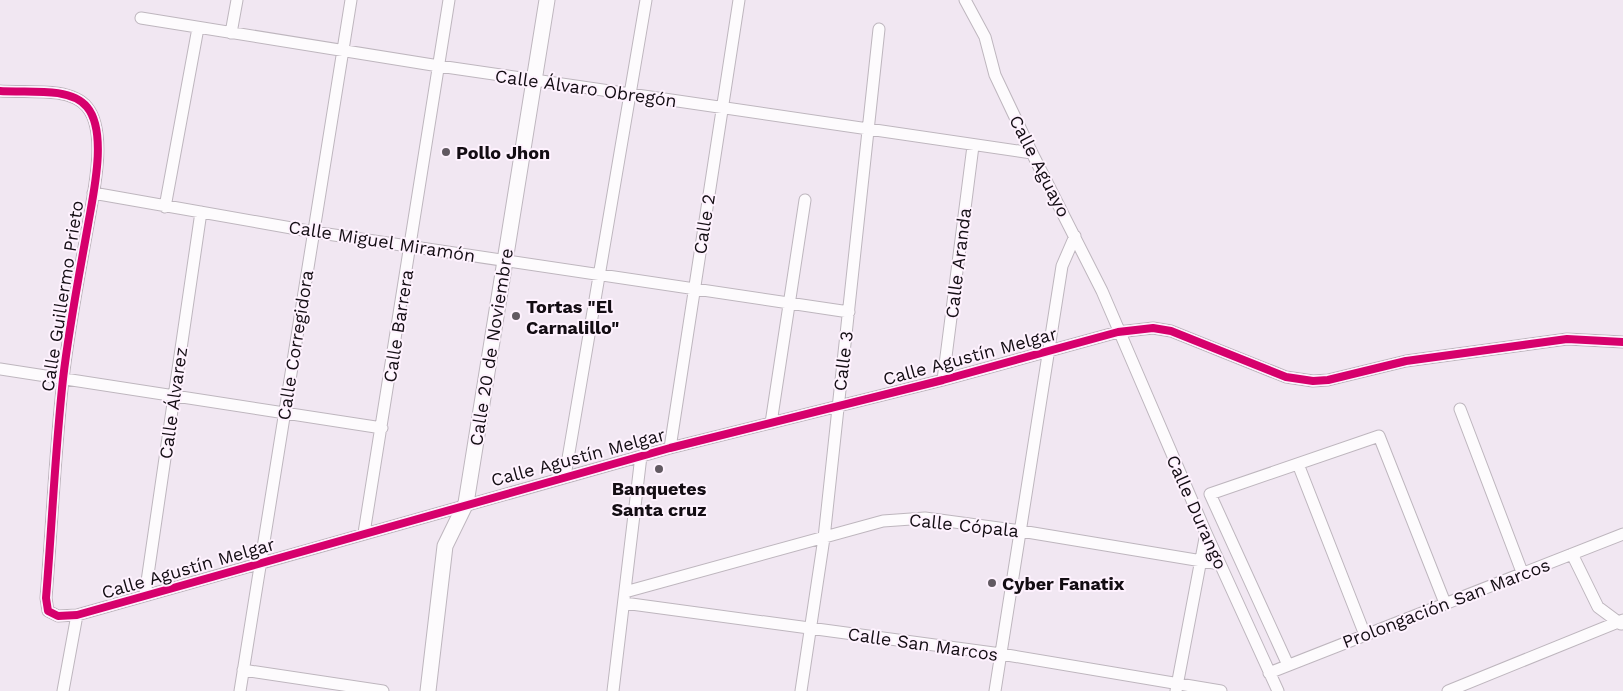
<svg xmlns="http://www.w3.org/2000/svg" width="1623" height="691" viewBox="0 0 1623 691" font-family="'Work Sans',sans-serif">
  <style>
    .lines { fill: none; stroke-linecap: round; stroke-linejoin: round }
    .street-casing { stroke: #beb6be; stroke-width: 13 }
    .secondary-casing { stroke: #beb6be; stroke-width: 17 }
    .street { stroke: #fdfbfd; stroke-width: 11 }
    .secondary { stroke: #fdfbfd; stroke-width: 15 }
    .cycleway-casing { stroke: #fef2fe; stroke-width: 11 }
    .cycleway { stroke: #d6006c; stroke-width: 8 }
    .poi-dot { fill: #615961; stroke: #fef2fe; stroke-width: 2 }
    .labels { text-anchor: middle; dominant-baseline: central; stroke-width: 4; stroke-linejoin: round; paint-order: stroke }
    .street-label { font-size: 18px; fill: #130d13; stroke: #fef2fe }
    .poi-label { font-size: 18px; font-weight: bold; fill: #130d13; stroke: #fef2fe; text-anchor: start }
  </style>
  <rect width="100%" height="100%" fill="#f1e7f2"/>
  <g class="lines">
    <defs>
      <path id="street" d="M 965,0 L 985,37 L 995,75 L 1032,153 L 1102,291 L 1206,533 L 1278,691
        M 141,18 L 439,66 L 1032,153
        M 231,33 L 237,0
        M 0,91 C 24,93 70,86 87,107 C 108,132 93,195 88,225 C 79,276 69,327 63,379 C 55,452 52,525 46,598 L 48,611 L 58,616 L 77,615 L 670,448 L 943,380 L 1118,332 L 1153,328 L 1171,331 L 1286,377 L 1313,381 L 1328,380 L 1406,361 L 1567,339 L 1623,342
        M 93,193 L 314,232 L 849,312
        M 165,207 L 198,28
        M 0,369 L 382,428
        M 943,380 L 973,146
        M 1460,409 L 1522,572
        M 771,423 L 805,200
        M 670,448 L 739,0
        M 1298,464 L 1365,635
        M 565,476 L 646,0
        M 364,533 L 449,0
        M 1572,554 L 1598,607 L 1621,624
        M 625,592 L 883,521 L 925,518 L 1021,531 L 1220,564
        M 145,595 L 201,212
        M 624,603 L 1001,654 L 1221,691
        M 1288,665 L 1210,494 L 1379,436 L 1445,603
        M 243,670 L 383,691
        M 1269,673 L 1623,534
        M 63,691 L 77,615
        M 240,691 L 351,0
        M 613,691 L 641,456
        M 801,691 L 824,538 L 879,29
        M 995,691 L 1062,266 L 1075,236
        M 1176,691 L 1206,533
        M 1448,691 L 1623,620"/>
      <path id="secondary" d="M 428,691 L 445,546 L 466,503 L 547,0"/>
    </defs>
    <use href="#street" class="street-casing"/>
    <use href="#secondary" class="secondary-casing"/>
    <use href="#street" class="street"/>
    <use href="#secondary" class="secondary"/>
    <defs>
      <path id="cycleway" d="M 0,91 C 24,93 70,86 87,107 C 108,132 93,195 88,225 C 79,276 69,327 63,379 C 55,452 52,525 46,598 L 48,611 L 58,616 L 77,615 L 670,448 L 943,380 L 1118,332 L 1153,328 L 1171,331 L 1286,377 L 1313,381 L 1328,380 L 1406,361 L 1567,339 L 1623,342"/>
    </defs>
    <use href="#cycleway" class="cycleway-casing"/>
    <use href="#cycleway" class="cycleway"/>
  </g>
  <g class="poi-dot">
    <circle cx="446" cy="152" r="5"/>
    <circle cx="516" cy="316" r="5"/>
    <circle cx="659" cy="469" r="5"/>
    <circle cx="992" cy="583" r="5"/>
  </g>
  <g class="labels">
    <g class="street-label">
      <text transform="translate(586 88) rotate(8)">Calle Álvaro Obregón</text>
      <text transform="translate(1040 166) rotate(63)">Calle Aguayo</text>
      <text transform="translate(704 224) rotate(-81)">Calle 2</text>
      <text transform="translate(382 241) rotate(9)">Calle Miguel Miramón</text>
      <text transform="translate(958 263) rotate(-83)">Calle Aranda</text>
      <text transform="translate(62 296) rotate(-81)">Calle Guillermo Prieto</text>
      <text transform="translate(398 326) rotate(-81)">Calle Barrera</text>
      <text transform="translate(295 345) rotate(-81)">Calle Corregidora</text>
      <text transform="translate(491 347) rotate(-81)">Calle 20 de Noviembre</text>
      <text transform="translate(970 356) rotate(-15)">Calle Agustín Melgar</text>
      <text transform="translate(843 361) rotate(-83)">Calle 3</text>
      <text transform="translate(173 403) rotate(-82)">Calle Álvarez</text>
      <text transform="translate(578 457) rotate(-15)">Calle Agustín Melgar</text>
      <text transform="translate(1197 512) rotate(66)">Calle Durango</text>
      <text transform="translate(964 525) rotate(6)">Calle Cópala</text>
      <text transform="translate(188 568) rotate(-16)">Calle Agustín Melgar</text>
      <text transform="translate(1446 603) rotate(-21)">Prolongación San Marcos</text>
      <text transform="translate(923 644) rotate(8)">Calle San Marcos</text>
    </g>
    <g class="poi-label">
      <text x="456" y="152">Pollo Jhon</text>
      <text x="526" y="306">Tortas "El<tspan x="526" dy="21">Carnalillo"</tspan></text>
      <text x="659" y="488" text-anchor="middle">Banquetes<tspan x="659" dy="21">Santa cruz</tspan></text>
      <text x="1002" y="583">Cyber Fanatix</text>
    </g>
  </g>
</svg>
